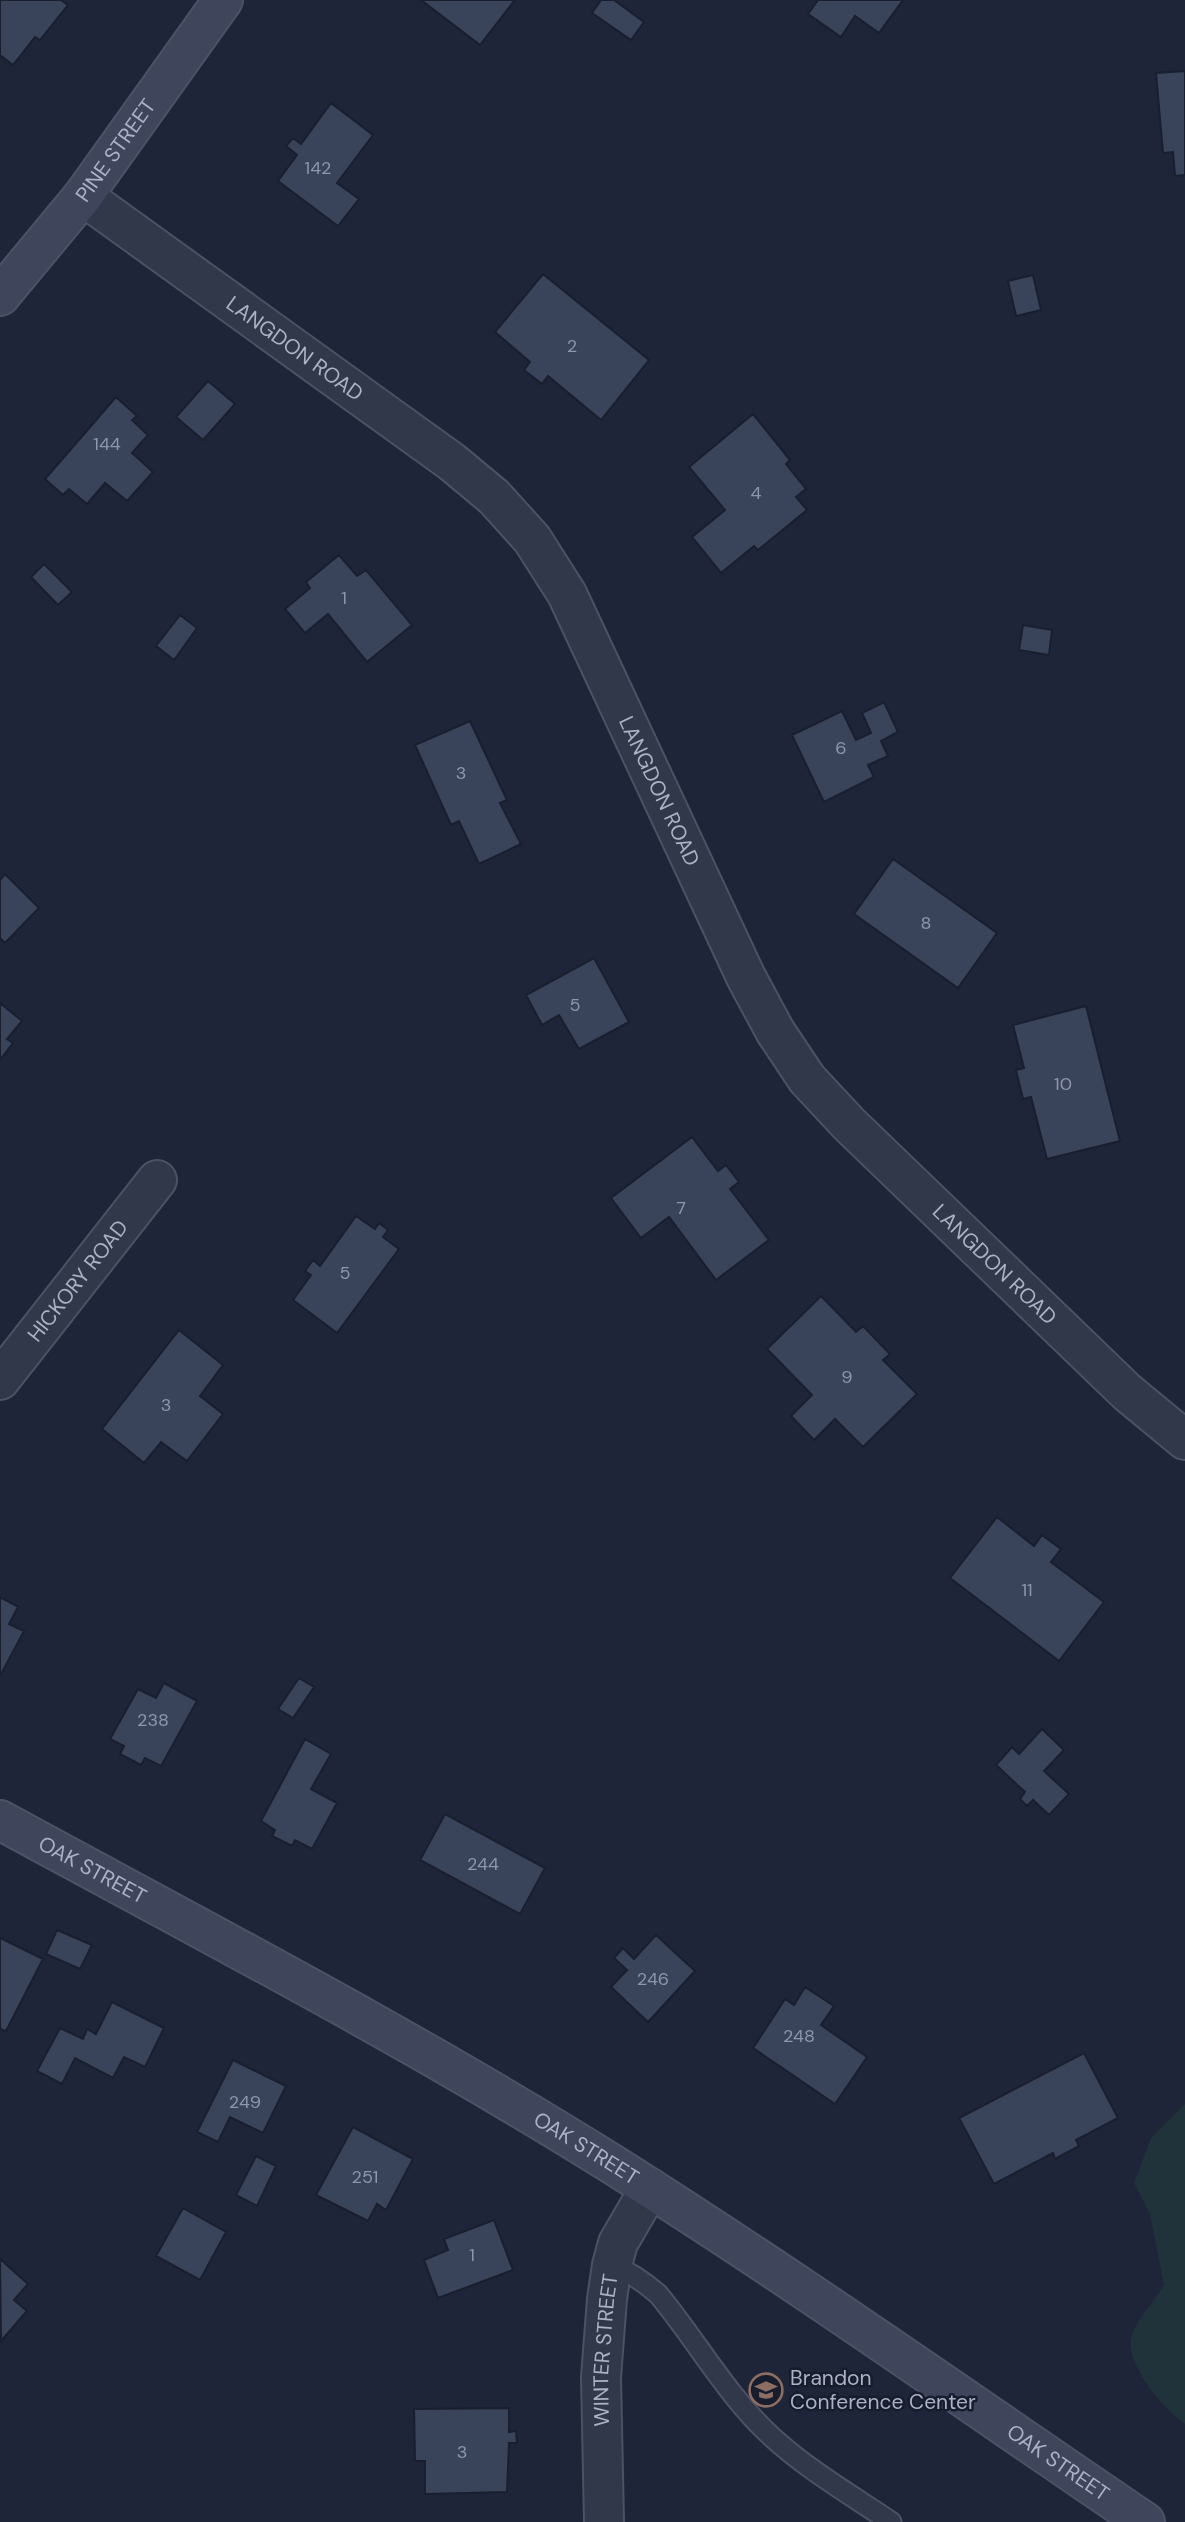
<svg xmlns="http://www.w3.org/2000/svg" width="1185" height="2522" viewBox="0 0 1185 2522" font-family="'DM Sans',sans-serif">
  <style>
    .green { fill: #20333a }
    .building { fill: #394359; stroke: #191f2f; stroke-width: 2 }
    .lines { fill: none; stroke-linecap: round; stroke-linejoin: round }
    .service-casing { stroke: #4c5264; stroke-width: 23 }
    .minor-casing { stroke: #4c5264; stroke-width: 42 }
    .tertiary-casing { stroke: #4c5264; stroke-width: 42 }
    .secondary-casing { stroke: #4c5264; stroke-width: 42 }
    .service { stroke: #313849; stroke-width: 19 }
    .minor { stroke: #313849; stroke-width: 38 }
    .tertiary { stroke: #313849; stroke-width: 38 }
    .secondary { stroke: #3f465c; stroke-width: 38 }
    .labels { text-anchor: middle; dominant-baseline: central; stroke-width: 5; stroke-linejoin: round; paint-order: stroke }
    .number-label { font-size: 18px; fill: #8e96ab }
    .street-label { font-size: 21px; fill: #abb2c6; stroke: #171d2d }
    .poi-label { font-size: 21px; fill: #abb2c6; stroke: #171d2d; text-anchor: start }
  </style>
  <rect width="100%" height="100%" fill="#1e2539"/>
  <path class="green" d="M 1185,2104 L 1185,2424 C 1164,2409 1123,2363 1132,2335 C 1137,2319 1155,2301 1164,2285 L 1150,2214 L 1134,2183 L 1151,2138 Z"/>
  <path class="building" d="M 0,0 L 61,0 L 68,5 L 40,40 L 35,37 L 13,65 L 0,55 Z
    M 421,0 L 515,0 L 480,45 Z
    M 601,0 L 614,0 L 644,22 L 631,40 L 592,13 Z
    M 818,0 L 903,0 L 879,33 L 855,16 L 841,37 L 808,14 Z
    M 1185,71 L 1185,175 L 1175,176 L 1173,152 L 1163,153 L 1156,73 Z
    M 331,103 L 373,135 L 337,183 L 359,199 L 338,226 L 278,181 L 297,155 L 286,146 L 293,138 L 301,144 Z
    M 543,274 L 649,360 L 601,420 L 548,376 L 542,384 L 524,370 L 530,362 L 495,332 Z
    M 1033,275 L 1041,310 L 1016,316 L 1008,281 Z
    M 208,381 L 235,404 L 203,440 L 176,417 Z
    M 116,397 L 137,416 L 132,420 L 148,435 L 132,453 L 153,472 L 127,501 L 105,483 L 87,504 L 69,489 L 63,495 L 45,479 Z
    M 753,414 L 790,460 L 786,464 L 806,489 L 796,497 L 807,510 L 758,550 L 754,546 L 721,573 L 692,537 L 725,510 L 689,467 Z
    M 339,555 L 357,576 L 366,570 L 412,625 L 367,662 L 328,614 L 305,633 L 285,609 L 310,588 L 306,582 Z
    M 44,564 L 72,592 L 58,605 L 31,577 Z
    M 180,615 L 197,628 L 174,660 L 156,646 Z
    M 1023,625 L 1052,630 L 1049,655 L 1019,650 Z
    M 884,702 L 898,732 L 881,741 L 888,756 L 868,765 L 874,777 L 824,802 L 792,735 L 842,711 L 856,740 L 871,733 L 862,713 Z
    M 470,721 L 507,800 L 500,803 L 521,844 L 479,864 L 459,821 L 451,825 L 415,745 Z
    M 893,859 L 997,933 L 958,988 L 854,914 Z
    M 5,874 L 39,908 L 5,943 L 0,938 L 0,880 Z
    M 594,958 L 629,1022 L 579,1049 L 559,1015 L 542,1025 L 526,995 Z
    M 0,1003 L 22,1021 L 7,1039 L 13,1043 L 0,1060 Z
    M 1086,1006 L 1120,1141 L 1047,1159 L 1031,1097 L 1023,1099 L 1016,1070 L 1024,1068 L 1013,1025 Z
    M 692,1137 L 718,1171 L 726,1165 L 739,1182 L 730,1189 L 769,1240 L 716,1280 L 669,1217 L 641,1238 L 611,1198 Z
    M 356,1216 L 375,1229 L 379,1223 L 388,1230 L 383,1237 L 399,1249 L 337,1333 L 293,1300 L 311,1275 L 305,1271 L 313,1260 L 320,1266 Z
    M 821,1296 L 856,1332 L 863,1326 L 890,1354 L 883,1360 L 917,1394 L 863,1447 L 835,1419 L 814,1440 L 791,1416 L 812,1395 L 767,1349 Z
    M 179,1330 L 223,1365 L 200,1396 L 223,1414 L 187,1461 L 161,1442 L 144,1463 L 102,1429 Z
    M 997,1517 L 1034,1546 L 1042,1535 L 1061,1549 L 1051,1562 L 1104,1602 L 1059,1661 L 950,1578 Z
    M 0,1597 L 18,1607 L 9,1624 L 24,1631 L 0,1676 Z
    M 299,1678 L 314,1687 L 293,1718 L 278,1709 Z
    M 164,1683 L 197,1701 L 161,1766 L 145,1758 L 141,1765 L 120,1754 L 124,1746 L 110,1739 L 138,1689 L 156,1698 Z
    M 1042,1729 L 1064,1750 L 1044,1771 L 1069,1794 L 1049,1815 L 1033,1800 L 1027,1806 L 1020,1799 L 1025,1792 L 996,1765 L 1012,1747 L 1019,1754 Z
    M 305,1739 L 331,1754 L 311,1789 L 337,1803 L 312,1849 L 295,1840 L 292,1846 L 272,1836 L 275,1830 L 261,1821 Z
    M 445,1814 L 545,1868 L 520,1914 L 420,1860 Z
    M 57,1930 L 92,1945 L 80,1969 L 46,1954 Z
    M 656,1935 L 695,1971 L 648,2022 L 611,1987 L 627,1970 L 614,1958 L 623,1948 L 634,1959 Z
    M 0,1938 L 43,1959 L 6,2031 L 0,2029 Z
    M 805,1987 L 834,2006 L 821,2025 L 867,2057 L 835,2104 L 753,2048 L 785,1999 L 794,2005 Z
    M 112,2002 L 164,2028 L 145,2067 L 124,2057 L 113,2078 L 75,2058 L 62,2084 L 37,2071 L 60,2028 L 83,2039 L 87,2029 L 96,2034 Z
    M 1084,2053 L 1118,2118 L 1076,2140 L 1079,2146 L 1055,2159 L 1053,2153 L 994,2184 L 959,2118 Z
    M 233,2060 L 286,2086 L 263,2133 L 230,2117 L 218,2142 L 197,2132 Z
    M 353,2127 L 413,2159 L 386,2210 L 377,2204 L 368,2221 L 316,2195 Z
    M 256,2156 L 276,2166 L 257,2206 L 236,2195 Z
    M 183,2208 L 226,2232 L 200,2280 L 156,2256 Z
    M 494,2220 L 513,2270 L 438,2298 L 424,2260 L 448,2250 L 444,2239 Z
    M 0,2259 L 28,2284 L 14,2300 L 27,2311 L 1,2341 Z
    M 509,2408 L 509,2432 L 516,2431 L 517,2443 L 509,2443 L 507,2492 L 425,2494 L 425,2461 L 415,2461 L 414,2409 Z"/>
  <g class="lines">
    <defs>
      <path id="service" d="M 612,2265 C 630,2272 643,2281 658,2294 C 697,2341 727,2396 772,2437 C 808,2470 851,2495 891,2522"/>
      <g id="minor">
        <path id="s1" d="M 83,196 L 452,462 L 494,497 L 532,539 L 567,594 L 746,977 L 775,1031 L 807,1079 L 849,1124 L 1128,1393 L 1185,1440"/>
        <path id="s2" d="M 0,1380 L 157,1180"/>
      </g>
      <g id="tertiary">
        <path id="s3" d="M 604,2522 L 601,2377 L 607,2299 L 612,2265 L 618,2243 L 650,2188"/>
      </g>
      <g id="secondary">
        <path id="s4" d="M 0,296 L 83,196 L 223,0"/>
        <path id="s5" d="M 0,1820 C 206,1932 414,2040 612,2164 C 793,2278 968,2402 1145,2522"/>
      </g>
    </defs>
    <use href="#service" class="service-casing"/>
    <use href="#minor" class="minor-casing"/>
    <use href="#tertiary" class="tertiary-casing"/>
    <use href="#secondary" class="secondary-casing"/>
    <use href="#service" class="service"/>
    <use href="#minor" class="minor"/>
    <use href="#tertiary" class="tertiary"/>
    <use href="#secondary" class="secondary"/>
  </g>
  <defs>
    <symbol id="school-ring" viewBox="-11 -11 22 22"><circle r="9.5" fill="#171d2d" stroke="#8d6e63" stroke-width="1.5"/><path d="M0-5L7-2L0 1L-7-2ZM-4 1L0 2.5L4 1V4Q0 6-4 4Z" fill="#8d6e63"/></symbol>
  </defs>
  <g fill-rule="evenodd">
    <use href="#school-ring" x="747" y="2371" width="38" height="38"/>
  </g>
  <g class="labels">
    <g class="number-label">
      <text x="318" y="168">142</text>
      <text x="572" y="346">2</text>
      <text x="107" y="444">144</text>
      <text x="756" y="493">4</text>
      <text x="344" y="598">1</text>
      <text x="841" y="748">6</text>
      <text x="461" y="773">3</text>
      <text x="926" y="923">8</text>
      <text x="575" y="1005">5</text>
      <text x="1063" y="1084">10</text>
      <text x="681" y="1208">7</text>
      <text x="345" y="1273">5</text>
      <text x="847" y="1377">9</text>
      <text x="166" y="1405">3</text>
      <text x="1027" y="1590">11</text>
      <text x="153" y="1720">238</text>
      <text x="483" y="1864">244</text>
      <text x="653" y="1979">246</text>
      <text x="799" y="2036">248</text>
      <text x="245" y="2102">249</text>
      <text x="365" y="2177">251</text>
      <text x="472" y="2255">1</text>
      <text x="462" y="2452">3</text>
    </g>
    <g class="street-label">
      <text stroke="none"><textPath href="#s4" startOffset="186">PINE STREET</textPath></text>
      <text stroke="none"><textPath href="#s1" startOffset="261">LANGDON ROAD</textPath></text>
      <text stroke="none"><textPath href="#s1" startOffset="849">LANGDON ROAD</textPath></text>
      <text stroke="none"><textPath href="#s1" startOffset="1437">LANGDON ROAD</textPath></text>
      <text stroke="none"><textPath href="#s2" startOffset="126">HICKORY ROAD</textPath></text>
      <text stroke="none"><textPath href="#s5" startOffset="105">OAK STREET</textPath></text>
      <text stroke="none"><textPath href="#s5" startOffset="672">OAK STREET</textPath></text>
      <text stroke="none"><textPath href="#s3" startOffset="172">WINTER STREET</textPath></text>
      <text stroke="none"><textPath href="#s5" startOffset="1239">OAK STREET</textPath></text>
    </g>
    <g class="poi-label">
      <text x="790" y="2378">Brandon<tspan x="790" dy="24">Conference Center</tspan></text>
    </g>
  </g>
</svg>
